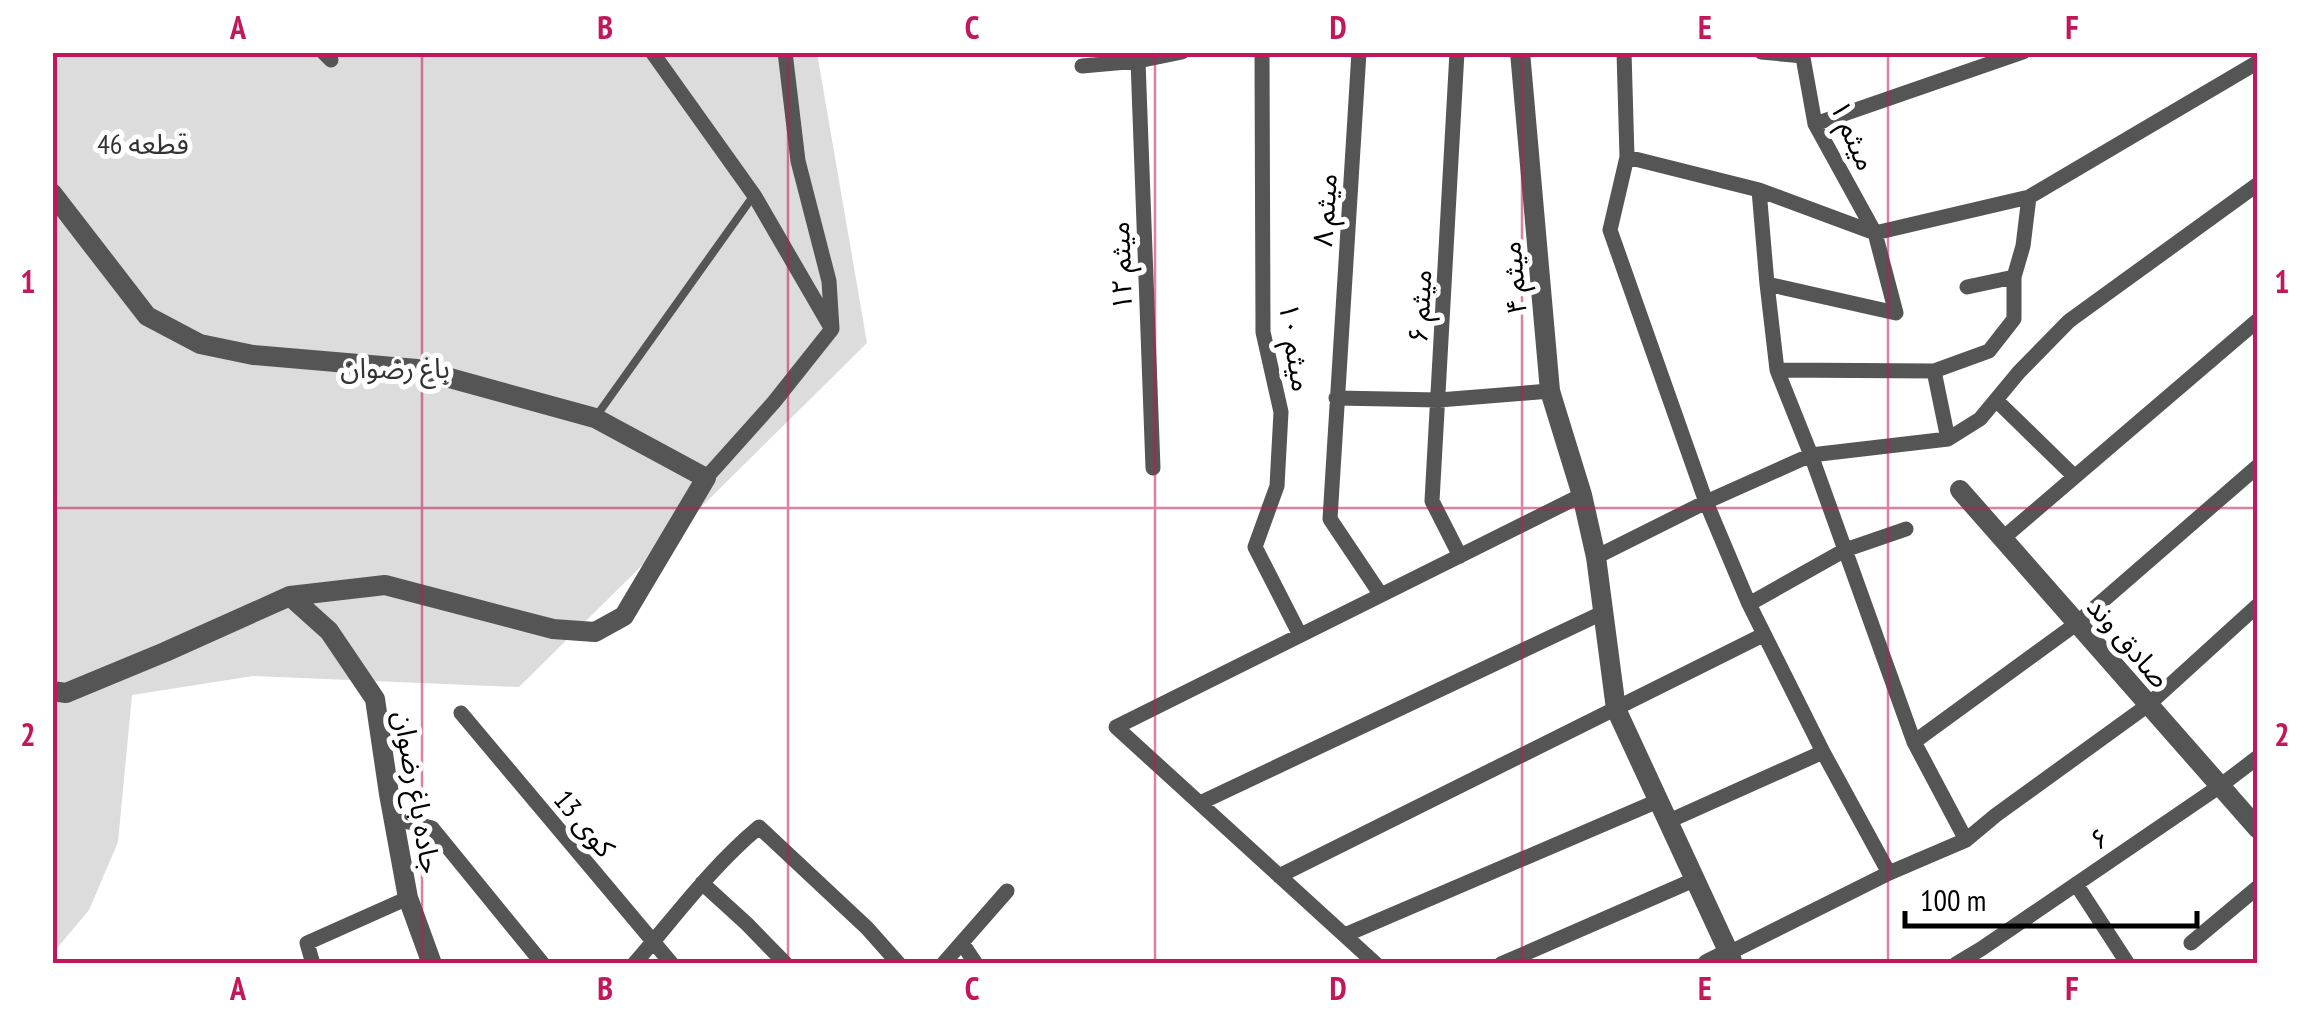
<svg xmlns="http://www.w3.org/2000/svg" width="2310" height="1016" viewBox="0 0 2310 1016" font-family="'PT Sans Narrow','Noto Sans Arabic',sans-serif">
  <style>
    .green { fill: #dcdcdc }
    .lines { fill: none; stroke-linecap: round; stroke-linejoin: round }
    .service { stroke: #555; stroke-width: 8 }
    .minor { stroke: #555; stroke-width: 15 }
    .tertiary { stroke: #555; stroke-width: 20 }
    .grid { fill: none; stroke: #c2185b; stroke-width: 2.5; stroke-opacity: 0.55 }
    .labels { text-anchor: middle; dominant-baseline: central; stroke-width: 10; stroke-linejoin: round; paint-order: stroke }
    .street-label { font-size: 28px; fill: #000; stroke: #fff }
    .park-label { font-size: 28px; fill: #333; stroke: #fff }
    .neatline { fill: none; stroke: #c2185b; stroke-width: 4 }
    .grid-label { font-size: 32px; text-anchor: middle; font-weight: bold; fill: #c2185b }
  </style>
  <rect width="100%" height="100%" fill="#fff"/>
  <path class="green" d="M 53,53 L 817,53 L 867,343 L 519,687 L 253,676 L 132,695 L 118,842 L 89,910 L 53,953 Z"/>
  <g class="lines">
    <path class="service" d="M 595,418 L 754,195"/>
    <path class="minor" d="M 323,52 L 331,60
      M 652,52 L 754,195 L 830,326
      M 1262,52 L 1263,332 L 1281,412 L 1277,486 L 1255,547 L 1300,635
      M 1359,52 L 1330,519 L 1381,595
      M 1457,52 L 1432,501 L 1460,556
      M 1624,52 L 1627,157 L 1610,230 L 1706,502 L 1749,604 L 1823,752 L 1889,873
      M 1761,52 L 1803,56
      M 1138,61 L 1153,468
      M 1082,66 L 1138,61 L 1182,52
      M 1815,124 L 2023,52
      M 1627,157 L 1759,190 L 1875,233 L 2029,197 L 2258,62
      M 1759,190 L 1767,284 L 1777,370 L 1811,455 L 1914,742
      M 1767,284 L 1896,313 L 1875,233 L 1815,124 L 1802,52
      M 1967,287 L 2014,277
      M 1777,370 L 1934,371
      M 1336,398 L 1439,400 L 1550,391
      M 1996,400 L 2074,476
      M 1948,439 L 1934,371 L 1989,351 L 2014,319 L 2014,277 L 2023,246 L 2029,197
      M 706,478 L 774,402 L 832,329 L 829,281 L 798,161 L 785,52
      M 2002,539 L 2258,320
      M 1596,557 L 1706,502 L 1811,455 L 1948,439 L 1980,419 L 2019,372 L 2069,321 L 2258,184
      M 1749,604 L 1845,550 L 1906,529
      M 461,713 L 672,964
      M 1200,803 L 1602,613
      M 393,818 L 432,828 L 543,964
      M 1669,821 L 1823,752
      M 1966,840 L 1914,742 L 2076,624 L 2258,466
      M 1279,876 L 1763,635
      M 702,883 L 747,924 L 786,964
      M 2076,884 L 2128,964
      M 1345,935 L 1660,800
      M 962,943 L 976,964
      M 2191,943 L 2258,887
      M 1729,953 L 1889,873 L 1966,840 L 1996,815 L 2148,705 L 2258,605
      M 313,964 L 307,943 L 408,898
      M 634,964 C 675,917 711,867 759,827 L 867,928 L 899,964
      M 943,964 L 1007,891
      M 1376,964 L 1116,727 L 1582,495
      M 1501,964 L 1696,879
      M 1956,964 L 1981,949 L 2220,786 L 2258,757"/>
    <path class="tertiary" d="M 1520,52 L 1550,391 L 1582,495 L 1596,557 L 1616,709 L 1729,953
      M 52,193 L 147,316 L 200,344 L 253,355 L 417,369 L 595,418 L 706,478 L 624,616 L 595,632 L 553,629 L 385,585 L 290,596 L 165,652 L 66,693 L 52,691
      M 1960,490 L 2258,829
      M 290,596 L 329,631 L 375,699 L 389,794 L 408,898 L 432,964
      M 1707,964 L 1729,953 L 1733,964"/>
  </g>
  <path class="grid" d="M 422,52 L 422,964M 788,52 L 788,964M 1155,52 L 1155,964M 1522,52 L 1522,964M 1888,52 L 1888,964M 52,508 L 2258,508"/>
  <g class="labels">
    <g class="street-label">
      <text transform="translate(1854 135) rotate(66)">۱ میثم</text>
      <text transform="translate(1324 210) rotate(-86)">۸ میثم</text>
      <text transform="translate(1120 266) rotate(-92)">۱۲ میثم</text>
      <text transform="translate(1513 278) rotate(-95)">۴ میثم</text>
      <text transform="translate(1419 306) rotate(-87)">۶ میثم</text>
      <text transform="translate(1296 347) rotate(81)">۱۰ میثم</text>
      <text transform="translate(2129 642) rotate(49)">صادق وند</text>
      <text transform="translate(418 792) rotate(80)">جاده باغ رضوان</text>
      <text transform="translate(585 823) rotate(50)">کوی 13</text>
      <text transform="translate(2099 838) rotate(-34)">۶</text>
    </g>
    <g class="park-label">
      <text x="143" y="143">قطعه 46</text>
      <text x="395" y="367">باغ رضوان</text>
    </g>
  </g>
  <rect width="2310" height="1016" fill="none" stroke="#ffffff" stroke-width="110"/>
  <path d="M1905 911v15h292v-15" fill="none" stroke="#000000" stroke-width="5"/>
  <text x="1920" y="911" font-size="30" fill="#000000" stroke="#ffffff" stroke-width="8" paint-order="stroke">100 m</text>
  <rect x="55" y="55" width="2200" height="906" class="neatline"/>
  <g class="grid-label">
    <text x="238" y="39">A</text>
    <text x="605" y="39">B</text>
    <text x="972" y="39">C</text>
    <text x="1338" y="39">D</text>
    <text x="1705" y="39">E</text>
    <text x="2072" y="39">F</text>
    <text x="28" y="293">1</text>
    <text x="2282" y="293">1</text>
    <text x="28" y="746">2</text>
    <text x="2282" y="746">2</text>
    <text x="238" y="1000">A</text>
    <text x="605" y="1000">B</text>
    <text x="972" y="1000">C</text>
    <text x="1338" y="1000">D</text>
    <text x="1705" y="1000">E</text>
    <text x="2072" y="1000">F</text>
  </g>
</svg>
